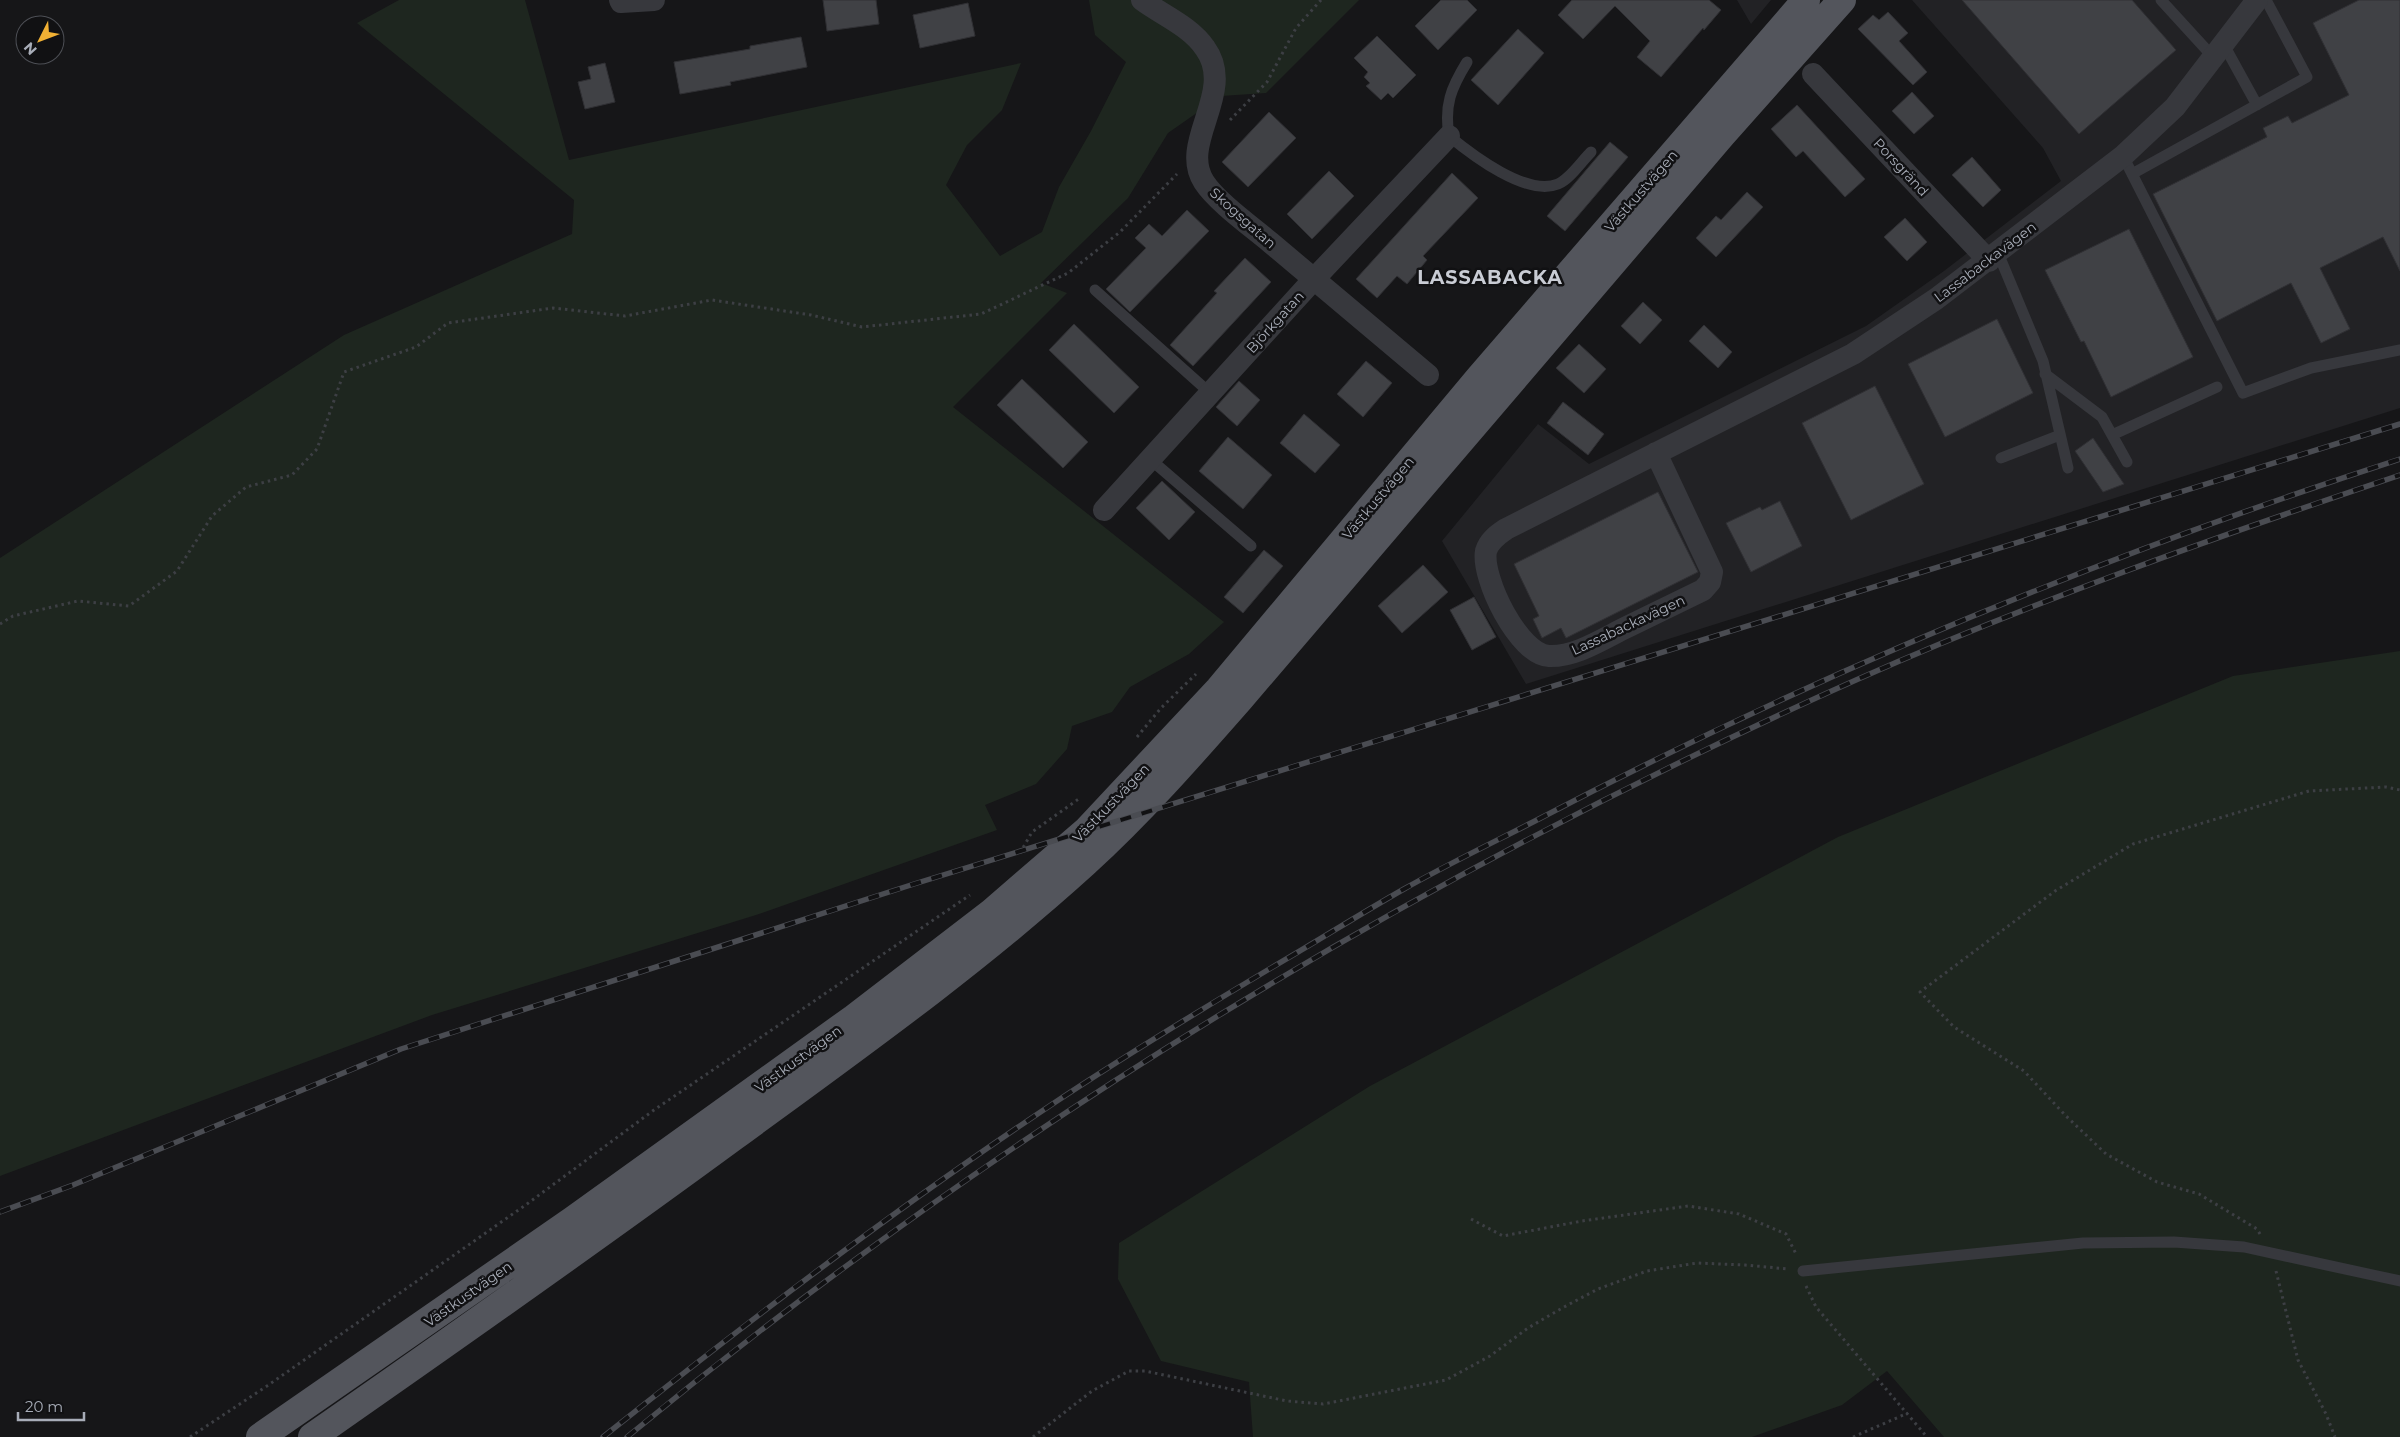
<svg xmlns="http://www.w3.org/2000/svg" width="2400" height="1437" viewBox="0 0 2400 1437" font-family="Montserrat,sans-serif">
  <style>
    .built { fill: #222225 }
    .green { fill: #1e261f }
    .building { fill: #404145; stroke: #303034 }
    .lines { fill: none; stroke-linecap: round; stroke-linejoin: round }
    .path { stroke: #3d3f44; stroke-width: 3; stroke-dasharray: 2.5 4; stroke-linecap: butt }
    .service { stroke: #37383d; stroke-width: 11 }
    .minor { stroke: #37383d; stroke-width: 22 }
    .primary { stroke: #53555c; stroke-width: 28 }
    .rail-casing { stroke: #4a4c52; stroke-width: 5.5 }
    .rail { stroke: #111113; stroke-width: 4; stroke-dasharray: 11; stroke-linecap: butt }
    .labels { text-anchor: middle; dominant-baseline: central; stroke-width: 5; stroke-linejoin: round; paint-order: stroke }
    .street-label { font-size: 14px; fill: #a8adb8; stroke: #111113 }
    .district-label { font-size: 19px; font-weight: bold; letter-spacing: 1px; fill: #c9ccd4; stroke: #111113 }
  </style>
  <rect width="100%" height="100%" fill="#161618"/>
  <path class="built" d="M 1737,0 L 1771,0 L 1751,24 Z
    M 1912,0 L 2400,0 L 2400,408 L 1526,684 L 1442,541 L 1538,424 L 1589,464 L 1866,326 L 1944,271 L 2061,181 L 2043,148 Z"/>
  <path class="green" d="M 399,0 L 525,0 L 569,160 L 1021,63 L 1002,110 L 967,145 L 946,185 L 1000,256 L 1042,232 L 1059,187 L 1091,131 L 1126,62 L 1095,35 L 1089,0 L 1359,0 L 1266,93 L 1221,96 L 1168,133 L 1128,198 L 1041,283 L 1067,293 L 953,407 L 1224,622 L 1189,654 L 1130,687 L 1112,712 L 1072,726 L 1067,749 L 1036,784 L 985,805 L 997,830 L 756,915 L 432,1015 L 0,1176 L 0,558 L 344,335 L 572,234 L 574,200 L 357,23 Z
    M 2400,651 L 2400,1437 L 1944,1437 L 1887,1371 L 1842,1405 L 1752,1437 L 1253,1437 L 1249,1382 L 1161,1361 L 1118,1279 L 1119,1243 L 1370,1086 L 1838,837 L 2233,676 Z"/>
  <path class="building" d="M 823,0 L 876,0 L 879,24 L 827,31 Z
    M 1441,0 L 1467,0 L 1477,10 L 1438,50 L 1415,26 Z
    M 1572,0 L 1709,0 L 1721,10 L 1704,30 L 1703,28 L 1661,77 L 1637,57 L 1650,41 L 1615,6 L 1583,39 L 1558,15 Z
    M 1962,0 L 2132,0 L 2176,50 L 2079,134 Z
    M 2359,0 L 2400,0 L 2400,271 L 2383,237 L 2320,268 L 2350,329 L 2321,343 L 2291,283 L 2217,321 L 2153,194 L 2267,137 L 2263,128 L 2288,116 L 2292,123 L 2349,95 L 2313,23 Z
    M 968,3 L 975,36 L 920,48 L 913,15 Z
    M 1888,12 L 1908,33 L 1899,41 L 1927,72 L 1913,85 L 1858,29 L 1873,15 L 1879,20 Z
    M 1518,29 L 1544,53 L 1498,105 L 1471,80 Z
    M 1377,36 L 1416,75 L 1393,98 L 1388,93 L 1381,100 L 1366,86 L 1370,83 L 1364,77 L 1368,72 L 1354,58 Z
    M 801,37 L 807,67 L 730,82 L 731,85 L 680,94 L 674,62 L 750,49 L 750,46 Z
    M 605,63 L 615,102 L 585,109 L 578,82 L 591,79 L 588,67 Z
    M 1912,92 L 1934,116 L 1914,134 L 1892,111 Z
    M 1797,105 L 1865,179 L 1845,197 L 1803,151 L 1796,157 L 1771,129 Z
    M 1269,112 L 1296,138 L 1248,187 L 1222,162 Z
    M 1610,142 L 1628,157 L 1565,231 L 1547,216 Z
    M 1972,157 L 2001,190 L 1983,207 L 1952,175 Z
    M 1329,171 L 1354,196 L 1312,239 L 1287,214 Z
    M 1452,173 L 1478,198 L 1423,256 L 1427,260 L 1407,284 L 1397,276 L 1377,298 L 1356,279 Z
    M 1747,192 L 1763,207 L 1716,257 L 1696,238 L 1716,216 L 1721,220 Z
    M 1187,210 L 1209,231 L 1130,312 L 1106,289 L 1146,248 L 1135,238 L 1149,224 L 1162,236 Z
    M 1905,218 L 1927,242 L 1907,261 L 1884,237 Z
    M 2129,229 L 2193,357 L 2111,397 L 2084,341 L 2081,342 L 2045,270 Z
    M 1245,258 L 1271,282 L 1193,366 L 1170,345 L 1217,293 L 1214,291 Z
    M 1643,302 L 1662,320 L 1640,344 L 1621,326 Z
    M 1997,319 L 2033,393 L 1945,437 L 1908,364 Z
    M 1074,324 L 1139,387 L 1114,413 L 1049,350 Z
    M 1704,325 L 1732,352 L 1718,368 L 1689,341 Z
    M 1579,344 L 1606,369 L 1584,393 L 1556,368 Z
    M 1366,361 L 1392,383 L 1363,417 L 1337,394 Z
    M 1022,379 L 1088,442 L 1063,468 L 997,405 Z
    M 1239,381 L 1260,400 L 1237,426 L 1216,407 Z
    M 1875,386 L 1924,484 L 1851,520 L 1802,423 Z
    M 1563,402 L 1604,434 L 1588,455 L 1547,423 Z
    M 1304,414 L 1340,445 L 1315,473 L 1280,443 Z
    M 1228,437 L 1272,475 L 1243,509 L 1199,471 Z
    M 2093,438 L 2124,484 L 2103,492 L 2075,451 Z
    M 1162,481 L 1195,512 L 1169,540 L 1136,508 Z
    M 1658,492 L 1698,572 L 1566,638 L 1561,628 L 1542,638 L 1533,619 L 1539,616 L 1514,564 Z
    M 1780,501 L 1802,546 L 1751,572 L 1726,523 L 1760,507 L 1762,510 Z
    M 1264,550 L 1283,566 L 1243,613 L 1224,597 Z
    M 1423,565 L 1448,592 L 1402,633 L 1378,606 Z
    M 1474,597 L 1496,637 L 1472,650 L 1450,610 Z"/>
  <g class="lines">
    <path class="path" d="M 1230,120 L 1267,82 L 1296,28 L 1321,0
      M 0,624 L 13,616 L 78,601 L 129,606 L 177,571 L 212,516 L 246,487 L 292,475 L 317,449 L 344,372 L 416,347 L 448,323 L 553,308 L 625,316 L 712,300 L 811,315 L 862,327 L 981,314 L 1068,273 L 1120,232 L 1177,174
      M 1137,737 L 1161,708 L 1196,674
      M 1020,853 L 1032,832 L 1080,798
      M 1471,1219 L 1503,1236 L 1582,1221 L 1688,1206 L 1739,1214 L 1786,1234 L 1797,1256
      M 2260,1234 L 2257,1229 L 2199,1194 L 2157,1182 L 2106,1154 L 2065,1115 L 2024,1071 L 1954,1027 L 1920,992 L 2055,891 L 2133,844 L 2309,791 L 2386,787 L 2400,790
      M 2276,1271 L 2298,1360 L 2326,1414 L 2335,1437
      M 1806,1286 L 1816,1307 L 1927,1437
      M 190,1437 L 267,1386 L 527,1204 L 654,1110 L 970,895
      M 1033,1437 L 1092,1391 L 1129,1371 L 1145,1371 L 1287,1401 L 1323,1404 L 1446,1380 L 1490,1356 L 1528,1328 L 1564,1307 L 1598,1289 L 1647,1271 L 1697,1263 L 1745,1265 L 1788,1269
      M 1853,1437 L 1908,1413"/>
    <path class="service" d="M 2161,0 L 2214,58
      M 2224,45 L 2257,105
      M 1467,62 C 1451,88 1444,105 1449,136 C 1472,155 1527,197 1558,184 C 1570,179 1581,162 1591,152
      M 2123,156 L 2243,393 L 2311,368 L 2400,350
      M 2132,174 L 2307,77 L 2266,0
      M 1998,253 L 2043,361 L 2068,468
      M 1095,290 L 1210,393
      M 2045,374 L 2102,417 L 2127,462
      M 2112,435 L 2217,387
      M 2001,458 L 2060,435
      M 1150,459 L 1251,546
      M 1803,1271 L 2083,1243 L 2174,1242 L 2244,1247 L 2400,1281"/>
    <path class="minor" d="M 620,0 L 621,2 L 654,0
      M 1142,0 C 1162,15 1190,26 1205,48 C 1237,92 1178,142 1204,182 C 1217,202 1252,227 1271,243 C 1323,287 1375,331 1428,375
      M 1813,74 L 1989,261
      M 1656,453 L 1712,572 L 1710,582 L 1703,590 C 1678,602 1652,615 1627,627 C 1604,638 1576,657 1549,656 C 1519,655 1481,578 1486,551 C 1489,541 1497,535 1506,529 L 1853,354 L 1936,299 L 2123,156 L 2175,107 L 2257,0
      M 1104,510 L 1314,279 L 1449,136"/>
    <path class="primary" d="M 260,1437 L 573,1220 L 854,1018 L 992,912 L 1087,830 L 1219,689 L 1479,378 L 1806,0
      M 312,1437 C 454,1338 596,1238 735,1136 C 854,1049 975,963 1084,864 C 1140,813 1190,756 1240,699 L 1722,135 L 1842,0"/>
    <defs>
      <path id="rail" d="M 0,1212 L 73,1185 L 401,1049 L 914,884 L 2400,424
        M 603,1437 C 748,1321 896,1208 1051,1105 C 1123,1057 1197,1012 1271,968 C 1316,942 1360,914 1404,889 C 1446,865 1490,844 1533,822 C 1811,676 2101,556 2400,459
        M 627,1437 C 999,1130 1417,876 1856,680 C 2034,601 2216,537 2400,475"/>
    </defs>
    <use href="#rail" class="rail-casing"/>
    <use href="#rail" class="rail"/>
  </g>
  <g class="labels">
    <g class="street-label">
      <text transform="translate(1901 167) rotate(47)">Porsgränd</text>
      <text transform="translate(1641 191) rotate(-49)">Västkustvägen</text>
      <text transform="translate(1243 218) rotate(42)">Skogsgatan</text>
      <text transform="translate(1985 262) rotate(-37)">Lassabackavägen</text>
      <text transform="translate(1275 322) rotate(-48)">Björkgatan</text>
      <text transform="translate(1378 498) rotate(-50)">Västkustvägen</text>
      <text transform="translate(1628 625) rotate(-25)">Lassabackavägen</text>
      <text transform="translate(1111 803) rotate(-46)">Västkustvägen</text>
      <text transform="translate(798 1059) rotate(-36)">Västkustvägen</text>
      <text transform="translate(468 1294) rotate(-35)">Västkustvägen</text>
    </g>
    <g class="district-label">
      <text x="1490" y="277">LASSABACKA</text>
    </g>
  </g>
  <g transform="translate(40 40) rotate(228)"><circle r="24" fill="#111113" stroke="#4d4f55"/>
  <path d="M0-4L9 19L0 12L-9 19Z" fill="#f2b134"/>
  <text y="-8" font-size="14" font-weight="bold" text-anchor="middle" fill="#a8adb8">N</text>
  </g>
  <path d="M18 1412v8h66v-8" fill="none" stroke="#a8adb8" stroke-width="2.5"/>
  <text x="25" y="1412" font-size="15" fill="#a8adb8" stroke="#111113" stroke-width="4" paint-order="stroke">20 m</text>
</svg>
